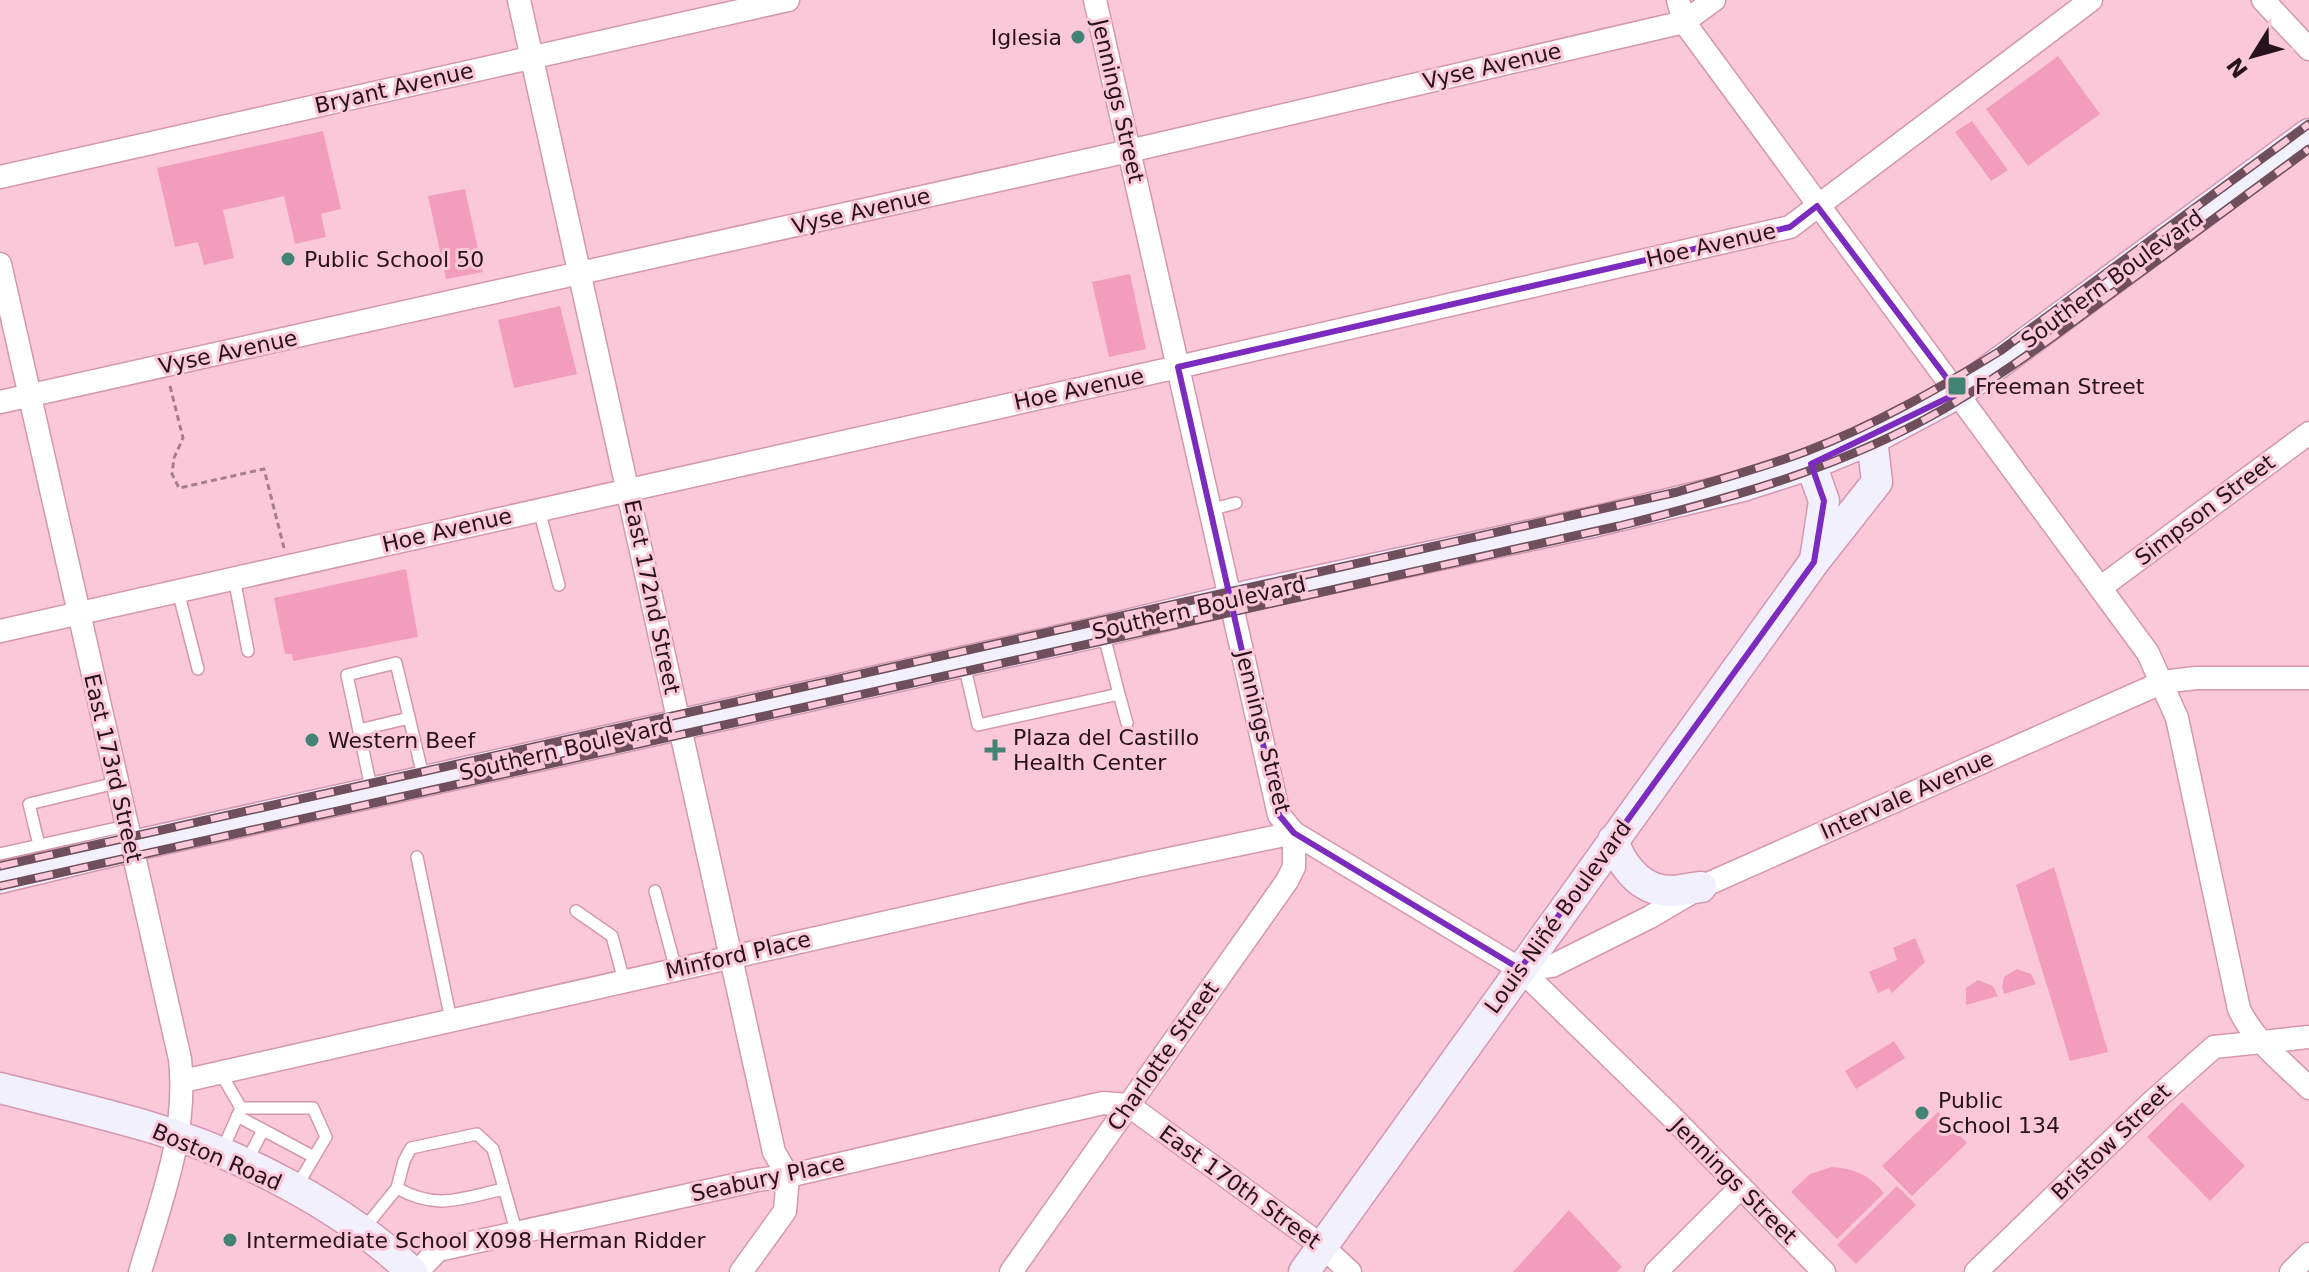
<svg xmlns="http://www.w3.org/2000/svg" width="2309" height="1272" viewBox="0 0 2309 1272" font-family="'DejaVu Sans',sans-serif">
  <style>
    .green { fill: #f39dbd }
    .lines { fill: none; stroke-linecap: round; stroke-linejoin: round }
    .lane-casing { stroke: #d597ae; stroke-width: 14 }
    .street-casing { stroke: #d597ae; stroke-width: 25 }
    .secondary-casing { stroke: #d597ae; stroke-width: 33 }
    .path { stroke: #a57e8c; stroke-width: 3; stroke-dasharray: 6 4; stroke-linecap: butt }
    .lane { stroke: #fff; stroke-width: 11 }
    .street { stroke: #fff; stroke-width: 22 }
    .secondary { stroke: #f3f0fe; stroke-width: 30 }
    .rail-casing { stroke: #6f4f5b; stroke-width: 9 }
    .rail { stroke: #fbc8da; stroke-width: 6; stroke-dasharray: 18; stroke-linecap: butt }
    .marked { fill: none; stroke: #7b2cbf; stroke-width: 6; stroke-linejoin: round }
    .poi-dot { fill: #428374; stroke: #fbc8da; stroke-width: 3 }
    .labels { text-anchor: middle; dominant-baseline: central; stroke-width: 6; stroke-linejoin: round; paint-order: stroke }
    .poi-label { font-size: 22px; fill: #28121b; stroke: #fbc8da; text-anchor: start }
    .street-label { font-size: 22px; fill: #28121b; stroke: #fbc8da }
  </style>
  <rect width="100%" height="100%" fill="#fbc8da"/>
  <path class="green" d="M 2058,56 L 2100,114 L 2028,166 L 1986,109 Z
    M 1972,121 L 2008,170 L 1991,181 L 1955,132 Z
    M 323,131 L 341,209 L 321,214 L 326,237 L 295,244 L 284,196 L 223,210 L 234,258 L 204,265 L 198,242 L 175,247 L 157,168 Z
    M 465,189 L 483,272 L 446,279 L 428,196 Z
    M 1130,274 L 1146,349 L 1109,357 L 1092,282 Z
    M 560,306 L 577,374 L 514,388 L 498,320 Z
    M 406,569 L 418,637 L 293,661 L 292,654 L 285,654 L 274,598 Z
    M 2054,867 L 2108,1052 L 2070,1061 L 2016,885 Z
    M 1915,938 L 1925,962 L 1892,993 L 1889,988 L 1878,993 L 1869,972 L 1897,960 L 1893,948 Z
    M 2017,969 L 2031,974 L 2036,984 L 2004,994 L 2002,987 L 2004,977 Z
    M 1978,980 L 1993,986 L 1998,996 L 1966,1005 L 1966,988 Z
    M 1894,1041 L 1905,1058 L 1856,1089 L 1845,1071 Z
    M 2182,1102 L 2245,1166 L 2210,1201 L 2147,1137 Z
    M 1938,1112 L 1967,1143 L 1912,1196 L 1882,1166 Z
    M 1832,1167 C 1854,1168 1871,1176 1884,1193 L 1837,1239 L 1791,1192 L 1810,1174 Z
    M 1897,1186 L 1916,1205 L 1856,1264 L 1837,1245 Z
    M 1569,1210 L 1622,1267 L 1617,1272 L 1513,1272 Z"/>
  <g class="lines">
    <defs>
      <path id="lane" d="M 539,510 L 559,585
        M 1209,510 L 1236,503
        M 234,578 L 248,651
        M 178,591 L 198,669
        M 964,664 L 978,725 L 1119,694 L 1103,632
        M 1119,694 L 1127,723
        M 359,730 L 409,718
        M 372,792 L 347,675 L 396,663 L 424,780
        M 39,845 L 29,804 L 116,783
        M 0,854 L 126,826
        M 417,857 L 451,1020
        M 655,891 L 676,970
        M 576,911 L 612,936 L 624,981
        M 220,1072 L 241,1108
        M 237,1116 L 314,1157
        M 221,1153 L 241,1108 L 313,1108 L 326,1137 L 297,1186
        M 247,1161 L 263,1130
        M 397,1188 C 438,1211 461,1198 504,1189
        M 362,1231 L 397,1188 L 404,1161 L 411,1148 L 477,1134 L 493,1149 L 517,1234"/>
      <path id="street" d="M 519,0 L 774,1152 L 788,1176 L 785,1211 L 741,1272
        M 1095,0 L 1279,815 L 1294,833 L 1520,969 L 1669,1114 L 1824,1272
        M 1678,0 L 1684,22 L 2148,653 L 2177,718 L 2239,1009 C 2253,1040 2285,1064 2309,1088
        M 2263,0 L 2309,49
        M 0,177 L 788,0
        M 0,264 L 180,1059 C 188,1134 161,1201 140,1272
        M 0,402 L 1129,151 L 1684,22 L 1714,0
        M 2100,588 L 2309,433
        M 0,631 L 1178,367 L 1790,227 L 2091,0
        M 1520,969 L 1552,966 L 1650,917 L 1701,887 L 2163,682 L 2196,678 L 2309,678
        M 183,1081 L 1136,866 L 1294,833 L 1294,867 L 1287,881 L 1011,1272
        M 417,1272 L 438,1250 L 757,1180 L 788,1176 L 1103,1103 L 1128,1105 L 1322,1246 L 1350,1272
        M 1656,1272 L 1741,1187
        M 1976,1272 L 2152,1102 L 2214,1047 L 2309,1037
        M 2291,1272 L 2309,1254"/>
      <path id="secondary" d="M 1811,464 L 1824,501 L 1815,560
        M 1613,840 C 1620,862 1637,886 1661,890 C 1673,893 1689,888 1701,887
        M 0,878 L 150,842 L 1102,631 L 1247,596 L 1597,521 L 1743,486 L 1811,464 L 1872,439 L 1958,393 L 2309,134
        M 0,1088 C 51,1101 103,1113 153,1128 C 241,1154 345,1208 412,1272
        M 1304,1272 L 1814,562 L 1877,482 L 1872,439"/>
    </defs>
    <use href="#lane" class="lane-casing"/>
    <use href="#street" class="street-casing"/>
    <use href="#secondary" class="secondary-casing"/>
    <path class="path" d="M 170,386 L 183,438 L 174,458 L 172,474 L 179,488 L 264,469 L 284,548"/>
    <use href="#lane" class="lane"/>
    <use href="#street" class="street"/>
    <use href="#secondary" class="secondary"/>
    <defs>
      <path id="rail" d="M 0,866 L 1677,492 C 1721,479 1765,467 1807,451 C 1875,425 1938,389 2000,351 L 2309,124
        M 0,886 L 1619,526 C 1723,500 1826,472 1922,421 C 1986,387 2045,343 2103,300 C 2172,250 2241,199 2309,149"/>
    </defs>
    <use href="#rail" class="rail-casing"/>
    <use href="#rail" class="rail"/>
  </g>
  <path class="marked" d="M 1817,206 L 1958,393 L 1811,464 L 1824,501 L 1814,562 L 1520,969 L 1294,833 L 1279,815 L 1178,367 L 1790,227 Z"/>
  <g class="poi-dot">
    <circle cx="1078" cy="37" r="8"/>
    <circle cx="288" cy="259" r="8"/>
    <rect x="1947" y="376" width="20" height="20" rx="4"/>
    <circle cx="312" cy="740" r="8"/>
    <path d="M991 738h8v8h8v8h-8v8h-8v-8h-8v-8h8z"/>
    <circle cx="1922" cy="1113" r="8"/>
    <circle cx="230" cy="1240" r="8"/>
  </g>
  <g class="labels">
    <g class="poi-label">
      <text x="1062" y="37" text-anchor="end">Iglesia</text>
      <text x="304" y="259">Public School 50</text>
      <text x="1975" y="386">Freeman Street</text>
      <text x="1013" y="737">Plaza del Castillo<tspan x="1013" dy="25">Health Center</tspan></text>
      <text x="328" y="740">Western Beef</text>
      <text x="1938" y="1100">Public<tspan x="1938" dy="25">School 134</tspan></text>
      <text x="246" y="1240">Intermediate School X098 Herman Ridder</text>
    </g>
    <g class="street-label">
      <text transform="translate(1492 66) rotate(-13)">Vyse Avenue</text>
      <text transform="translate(394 88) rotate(-13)">Bryant Avenue</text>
      <text transform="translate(1118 101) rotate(77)">Jennings Street</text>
      <text transform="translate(861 211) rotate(-13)">Vyse Avenue</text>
      <text transform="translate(1711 245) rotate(-13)">Hoe Avenue</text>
      <text transform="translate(2112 279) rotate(-36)">Southern Boulevard</text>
      <text transform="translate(228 352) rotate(-12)">Vyse Avenue</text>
      <text transform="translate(1079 389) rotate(-12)">Hoe Avenue</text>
      <text transform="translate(2205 510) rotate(-37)">Simpson Street</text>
      <text transform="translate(447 530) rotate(-13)">Hoe Avenue</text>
      <text transform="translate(652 597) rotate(78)">East 172nd Street</text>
      <text transform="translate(1199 608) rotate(-13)">Southern Boulevard</text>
      <text transform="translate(1263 732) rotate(76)">Jennings Street</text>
      <text transform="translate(566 749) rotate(-13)">Southern Boulevard</text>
      <text transform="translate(113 768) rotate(77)">East 173rd Street</text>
      <text transform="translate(1907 795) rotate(-24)">Intervale Avenue</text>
      <text transform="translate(1558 917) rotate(-54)">Louis Niñé Boulevard</text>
      <text transform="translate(738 955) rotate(-13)">Minford Place</text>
      <text transform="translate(1163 1056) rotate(-55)">Charlotte Street</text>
      <text transform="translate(2111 1142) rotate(-44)">Bristow Street</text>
      <text transform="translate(217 1157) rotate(23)">Boston Road</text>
      <text transform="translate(768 1178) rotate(-12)">Seabury Place</text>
      <text transform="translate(1734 1181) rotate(45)">Jennings Street</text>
      <text transform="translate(1240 1187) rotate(36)">East 170th Street</text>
    </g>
  </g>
  <g transform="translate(2253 56) rotate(233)" stroke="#fbc8da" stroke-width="6" paint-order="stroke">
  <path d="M0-6L14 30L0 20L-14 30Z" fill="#28121b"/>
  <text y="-12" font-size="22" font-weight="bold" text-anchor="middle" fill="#28121b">N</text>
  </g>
</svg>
